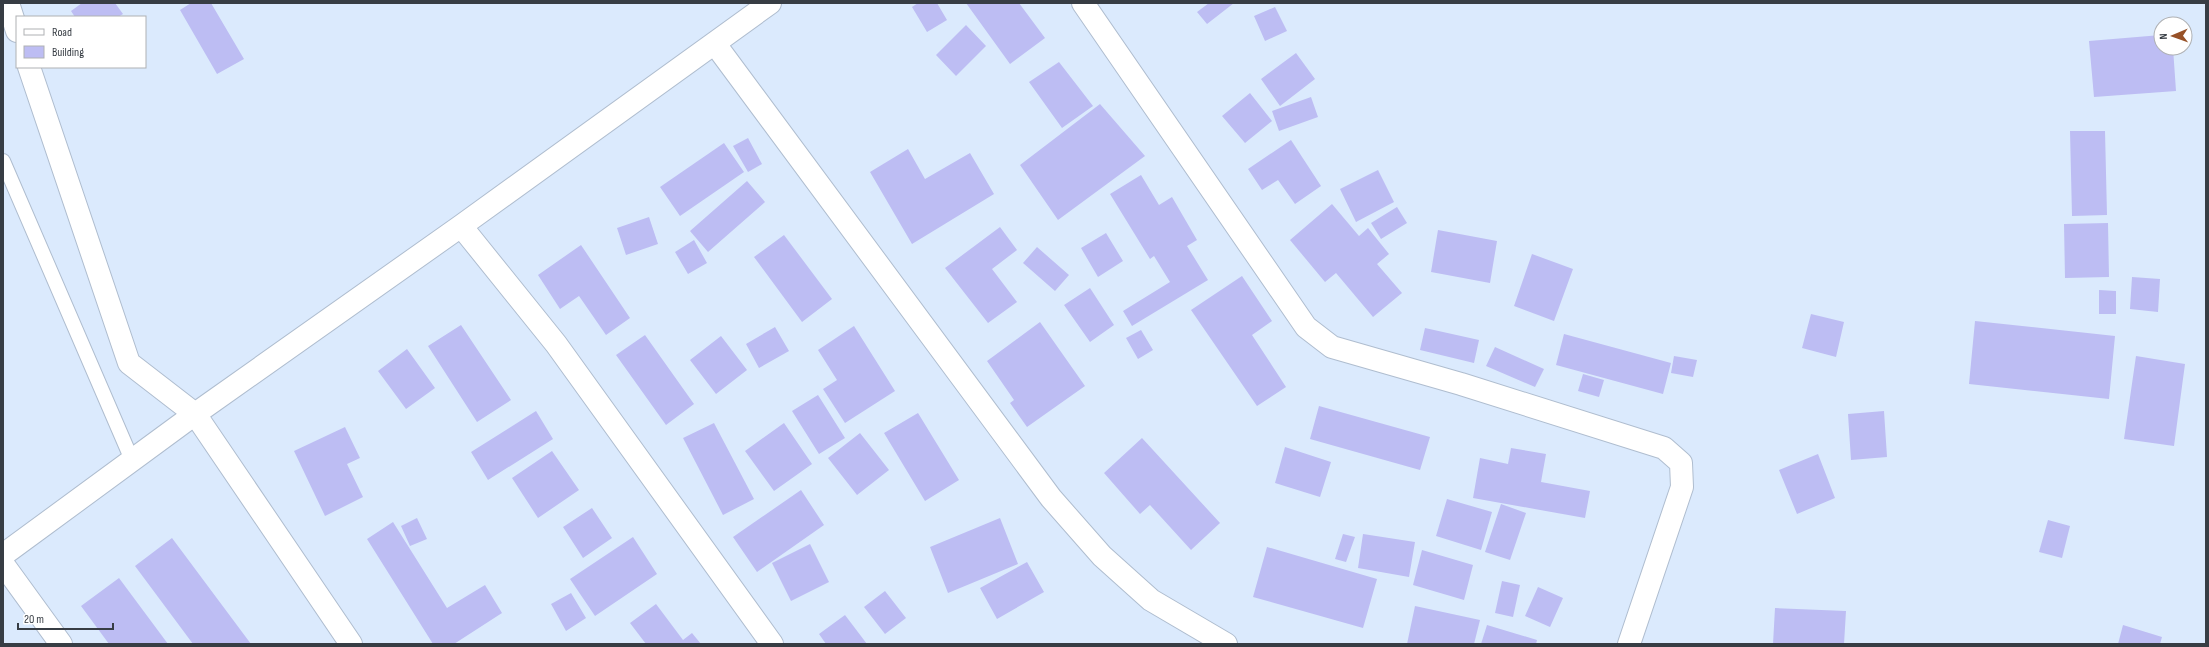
<svg xmlns="http://www.w3.org/2000/svg" width="2209" height="647" viewBox="0 0 2209 647" font-family="'Sofia Sans Condensed',sans-serif">
  <style>
    .building { fill: #bdbdf3 }
    .lines { fill: none; stroke-linecap: round; stroke-linejoin: round }
    .lane-casing { stroke: #afbdcf; stroke-width: 16 }
    .street-casing { stroke: #afbdcf; stroke-width: 24 }
    .lane { stroke: #fff; stroke-width: 14 }
    .street { stroke: #fff; stroke-width: 22 }
  </style>
  <rect width="100%" height="100%" fill="#dbeafd"/>
  <path class="building" d="M 82,3 L 115,3 L 123,14 L 118,17 L 75,17 L 71,11 Z
    M 191,3 L 211,3 L 244,59 L 217,74 L 180,10 Z
    M 918,3 L 937,3 L 947,20 L 927,32 L 912,7 Z
    M 966,3 L 1019,3 L 1045,38 L 1010,64 Z
    M 1209,3 L 1234,3 L 1207,24 L 1197,12 Z
    M 1275,7 L 1287,31 L 1265,41 L 1254,16 Z
    M 966,25 L 986,46 L 956,76 L 936,55 Z
    M 2161,35 L 2161,48 L 2173,48 L 2176,91 L 2094,97 L 2089,41 Z
    M 1296,53 L 1315,79 L 1280,106 L 1261,79 Z
    M 1059,62 L 1093,106 L 1062,128 L 1029,82 Z
    M 1250,93 L 1272,121 L 1245,143 L 1222,116 Z
    M 1311,97 L 1318,117 L 1279,131 L 1272,111 Z
    M 1100,104 L 1145,156 L 1058,220 L 1020,165 Z
    M 2070,131 L 2105,131 L 2107,215 L 2072,216 Z
    M 748,138 L 762,164 L 748,172 L 733,146 Z
    M 1291,140 L 1321,186 L 1295,204 L 1278,180 L 1262,190 L 1248,169 Z
    M 724,143 L 744,172 L 680,216 L 660,187 Z
    M 908,149 L 925,179 L 970,153 L 994,194 L 912,244 L 870,172 Z
    M 1378,170 L 1394,202 L 1356,222 L 1340,189 Z
    M 1141,175 L 1159,205 L 1172,197 L 1197,240 L 1187,246 L 1208,280 L 1132,326 L 1123,311 L 1170,282 L 1154,256 L 1150,259 L 1110,194 Z
    M 747,181 L 765,202 L 708,252 L 690,231 Z
    M 1332,204 L 1359,236 L 1368,228 L 1389,254 L 1377,264 L 1402,293 L 1373,317 L 1336,273 L 1325,282 L 1290,240 Z
    M 1397,207 L 1407,223 L 1381,239 L 1371,223 Z
    M 649,217 L 658,244 L 626,255 L 617,228 Z
    M 2108,223 L 2109,277 L 2065,278 L 2064,224 Z
    M 1000,227 L 1017,250 L 992,269 L 1017,302 L 988,323 L 945,268 Z
    M 1438,230 L 1497,241 L 1490,283 L 1431,272 Z
    M 1106,233 L 1123,261 L 1098,277 L 1081,248 Z
    M 784,235 L 832,299 L 802,322 L 754,257 Z
    M 694,240 L 707,263 L 688,274 L 675,252 Z
    M 581,245 L 630,318 L 606,335 L 579,296 L 560,309 L 538,275 Z
    M 1037,247 L 1069,275 L 1055,291 L 1023,263 Z
    M 1532,254 L 1573,269 L 1554,321 L 1514,306 Z
    M 1242,276 L 1272,321 L 1252,335 L 1286,387 L 1257,406 L 1191,310 Z
    M 2132,277 L 2160,279 L 2158,312 L 2130,309 Z
    M 1090,288 L 1114,325 L 1090,342 L 1064,305 Z
    M 2099,290 L 2116,291 L 2116,314 L 2099,314 Z
    M 1811,314 L 1844,322 L 1836,357 L 1802,348 Z
    M 1975,321 L 2115,336 L 2109,399 L 1969,384 Z
    M 1040,322 L 1085,386 L 1027,427 L 1010,403 L 1014,400 L 987,361 Z
    M 461,325 L 511,400 L 477,422 L 428,346 Z
    M 854,326 L 895,391 L 845,423 L 823,389 L 837,380 L 818,350 Z
    M 775,327 L 789,351 L 759,368 L 746,344 Z
    M 1425,328 L 1479,340 L 1474,363 L 1420,350 Z
    M 1141,330 L 1153,350 L 1138,359 L 1126,338 Z
    M 1564,334 L 1671,363 L 1663,394 L 1556,365 Z
    M 645,335 L 694,404 L 666,425 L 616,355 Z
    M 721,336 L 747,370 L 716,394 L 690,360 Z
    M 1495,347 L 1544,369 L 1535,387 L 1486,366 Z
    M 407,349 L 435,388 L 406,409 L 378,371 Z
    M 1674,356 L 1697,360 L 1693,377 L 1671,373 Z
    M 2136,356 L 2185,364 L 2174,446 L 2124,439 Z
    M 1583,374 L 1604,380 L 1599,397 L 1578,391 Z
    M 818,395 L 845,438 L 819,454 L 792,411 Z
    M 1319,406 L 1430,437 L 1420,470 L 1310,439 Z
    M 536,411 L 553,439 L 488,480 L 471,452 Z
    M 1884,411 L 1887,457 L 1851,460 L 1848,414 Z
    M 918,413 L 959,480 L 925,501 L 884,433 Z
    M 714,423 L 754,499 L 723,515 L 683,438 Z
    M 784,423 L 812,464 L 774,491 L 745,451 Z
    M 345,427 L 360,458 L 347,464 L 363,497 L 325,516 L 294,451 Z
    M 860,433 L 889,470 L 857,495 L 828,458 Z
    M 1142,438 L 1220,523 L 1191,550 L 1150,505 L 1140,514 L 1104,473 Z
    M 1285,447 L 1331,462 L 1320,497 L 1275,483 Z
    M 1511,448 L 1546,454 L 1541,482 L 1590,491 L 1585,518 L 1473,498 L 1480,458 L 1508,464 Z
    M 552,451 L 579,490 L 538,518 L 512,478 Z
    M 1818,454 L 1835,498 L 1797,514 L 1779,470 Z
    M 801,490 L 824,525 L 757,572 L 733,537 Z
    M 1447,499 L 1492,512 L 1481,550 L 1436,536 Z
    M 1501,504 L 1526,513 L 1510,560 L 1485,552 Z
    M 592,508 L 612,538 L 583,558 L 563,527 Z
    M 417,518 L 427,539 L 410,546 L 401,526 Z
    M 1000,518 L 1018,564 L 948,593 L 930,547 Z
    M 2048,520 L 2070,526 L 2062,558 L 2039,552 Z
    M 393,522 L 447,608 L 485,585 L 502,613 L 454,644 L 433,644 L 367,539 Z
    M 1343,534 L 1355,537 L 1346,562 L 1335,559 Z
    M 1363,534 L 1415,542 L 1409,577 L 1358,568 Z
    M 633,537 L 657,574 L 595,616 L 570,579 Z
    M 172,538 L 251,644 L 193,644 L 135,566 Z
    M 810,544 L 829,582 L 791,601 L 772,563 Z
    M 1267,547 L 1377,579 L 1363,628 L 1253,597 Z
    M 1422,550 L 1473,565 L 1464,600 L 1413,585 Z
    M 1027,562 L 1044,592 L 997,619 L 980,588 Z
    M 119,578 L 168,644 L 109,644 L 81,606 Z
    M 1502,581 L 1520,585 L 1513,617 L 1495,613 Z
    M 1538,587 L 1563,598 L 1550,627 L 1525,616 Z
    M 885,591 L 906,618 L 885,634 L 864,607 Z
    M 571,593 L 586,618 L 566,631 L 551,604 Z
    M 656,604 L 683,640 L 692,633 L 701,644 L 646,644 L 630,623 Z
    M 1415,606 L 1480,620 L 1474,644 L 1407,644 Z
    M 1775,608 L 1846,611 L 1844,644 L 1773,644 Z
    M 845,615 L 867,644 L 826,644 L 819,634 Z
    M 1487,625 L 1537,640 L 1536,644 L 1481,644 Z
    M 2123,625 L 2162,637 L 2160,644 L 2118,644 Z"/>
  <g class="lines">
    <defs>
      <path id="lane" d="M 3,161 L 132,460"/>
      <path id="street" d="M 8,3 L 17,31
        M 1083,3 L 1306,327 L 1332,347 L 1461,384 L 1664,448 L 1681,463 L 1682,487 L 1629,644
        M 715,44 L 1051,498 L 1102,556 L 1151,600 L 1226,644
        M 29,67 L 129,363 L 195,414 L 351,644
        M 461,226 L 556,344 L 772,644
        M 3,555 L 195,414 L 461,226 L 770,3
        M 3,564 L 61,644"/>
    </defs>
    <use href="#lane" class="lane-casing"/>
    <use href="#street" class="street-casing"/>
    <use href="#lane" class="lane"/>
    <use href="#street" class="street"/>
  </g>
  <rect width="2209" height="647" fill="none" stroke="#373d44" stroke-width="8"/>
  <rect x="16" y="16" width="130" height="52" fill="#ffffff" stroke="#afb1b4"/>
  <rect x="24" y="29" width="20" height="6" fill="#ffffff" stroke="#afb1b4"/>
  <text x="52" y="36" font-size="12" fill="#373d44">Road</text>
  <rect x="24" y="46" width="20" height="12" fill="#bdbdf3" stroke="#afb1b4"/>
  <text x="52" y="56" font-size="12" fill="#373d44">Building</text>
  <g transform="translate(2173 36) rotate(268)"><circle r="19" fill="#ffffff" stroke="#afb1b4"/>
  <path d="M0-3L7 15L0 10L-7 15Z" fill="#975127"/>
  <text y="-6" font-size="11" font-weight="bold" text-anchor="middle" fill="#373d44">N</text>
  </g>
  <path d="M18 623v6h95v-6" fill="none" stroke="#373d44" stroke-width="2"/>
  <text x="24" y="623" font-size="12" fill="#373d44" stroke="#ffffff" stroke-width="3" paint-order="stroke">20 m</text>
</svg>
